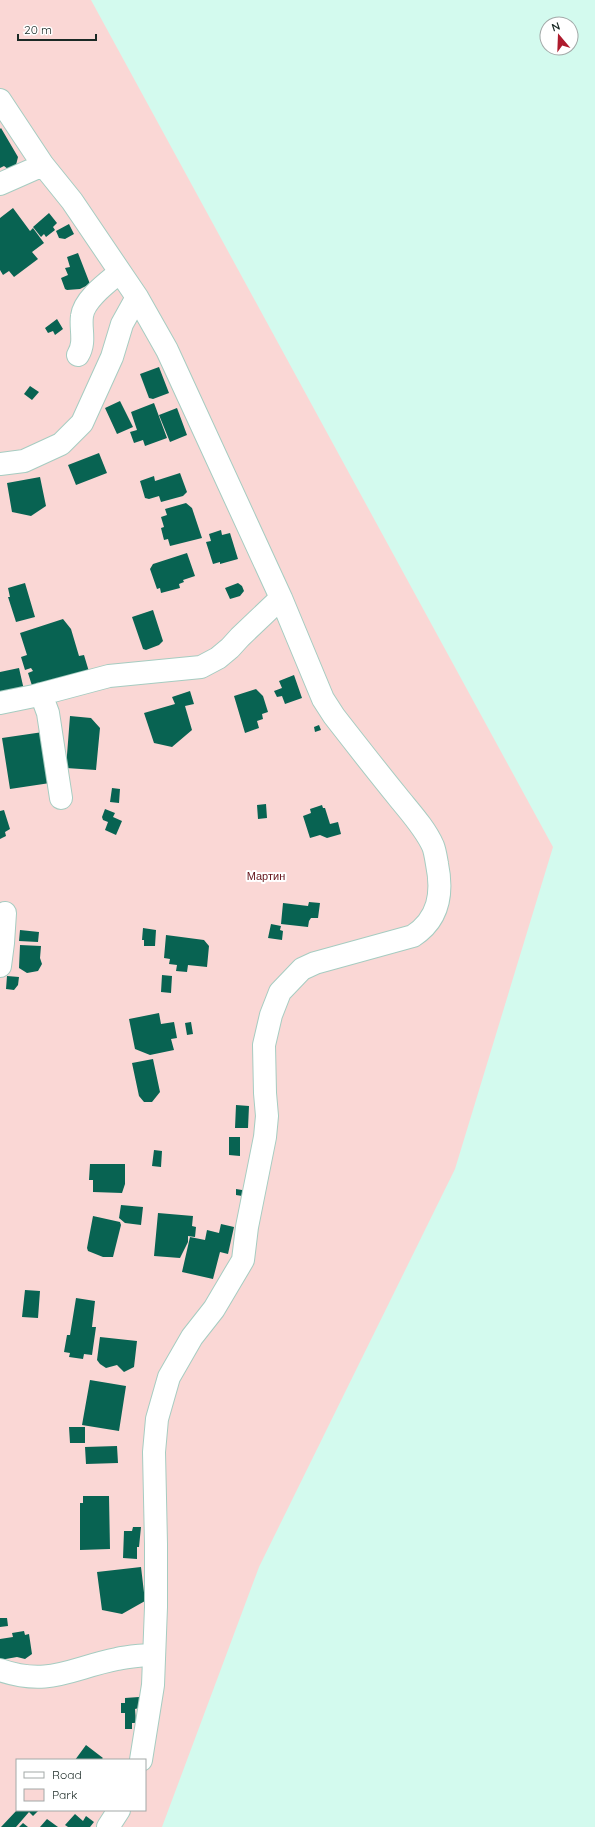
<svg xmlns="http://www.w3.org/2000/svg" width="595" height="1827" viewBox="0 0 595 1827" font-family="Quicksand,sans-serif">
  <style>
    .green { fill: #fad7d5; fill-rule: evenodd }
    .building { fill: #086352 }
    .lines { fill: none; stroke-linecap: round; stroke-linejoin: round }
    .minor-casing { stroke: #a6ccc1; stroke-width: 24 }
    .minor { stroke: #fff; stroke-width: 22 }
    .labels { text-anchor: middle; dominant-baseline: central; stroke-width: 4; stroke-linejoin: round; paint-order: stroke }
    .park-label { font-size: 11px; fill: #63131a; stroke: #fff }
  </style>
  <rect width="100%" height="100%" fill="#d3faee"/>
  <path class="green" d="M 0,0 L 91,0 L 553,847 L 455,1169 L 259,1567 L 162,1827 L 0,1827 ZM 17,1760 L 145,1760 L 145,1810 L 17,1810 Z"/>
  <path class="building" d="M 1,128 L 18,157 L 16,165 L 8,169 L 4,166 L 0,168 L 0,129 Z
    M 13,208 L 30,231 L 33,228 L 44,243 L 32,252 L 38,259 L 14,277 L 9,271 L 3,275 L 0,270 L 0,218 Z
    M 49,213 L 57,223 L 53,227 L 55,230 L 46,237 L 44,234 L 41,237 L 33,227 Z
    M 69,224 L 74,234 L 65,239 L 59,238 L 56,231 Z
    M 78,253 L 90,284 L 80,289 L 67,290 L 65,289 L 61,278 L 68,275 L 65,268 L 70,267 L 67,257 Z
    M 57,319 L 63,329 L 55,335 L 53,331 L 48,333 L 45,328 Z
    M 159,367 L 169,393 L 153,399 L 149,398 L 140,374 Z
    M 30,386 L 39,392 L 32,400 L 24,394 Z
    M 120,401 L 133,427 L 117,434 L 105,408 Z
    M 154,403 L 167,438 L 145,446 L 143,440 L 134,443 L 130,432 L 137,430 L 131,412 Z
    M 177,408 L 187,435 L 170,442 L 159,415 Z
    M 99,453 L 107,473 L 76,485 L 68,465 Z
    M 180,473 L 187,492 L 183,496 L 161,502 L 159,496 L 149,499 L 145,498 L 140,481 L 154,476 L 155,481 Z
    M 40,477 L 46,506 L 31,516 L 12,512 L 7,483 Z
    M 186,503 L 192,508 L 202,538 L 170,546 L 168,539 L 164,540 L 161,528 L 164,527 L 161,517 L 167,515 L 165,509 Z
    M 221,530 L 222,535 L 230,533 L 238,559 L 220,564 L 220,562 L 213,564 L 206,542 L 211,541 L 209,534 Z
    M 187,553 L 195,576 L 183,580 L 184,582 L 179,584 L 180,588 L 161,593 L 160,588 L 157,589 L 150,569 L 153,564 Z
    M 25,583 L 35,617 L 16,622 L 8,597 L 10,597 L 8,588 Z
    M 238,583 L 242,586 L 244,591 L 240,596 L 230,599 L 225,588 Z
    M 153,610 L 163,641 L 159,645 L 146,650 L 143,649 L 132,617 Z
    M 63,619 L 71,629 L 79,656 L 84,655 L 90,675 L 34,692 L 28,673 L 33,671 L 31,668 L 25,670 L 21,657 L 27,655 L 20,633 Z
    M 19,668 L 24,690 L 0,695 L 0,672 Z
    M 294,675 L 302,698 L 285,704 L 282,696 L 277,697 L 274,691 L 282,688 L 279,681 Z
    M 256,689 L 263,696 L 268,712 L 262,714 L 263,719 L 257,721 L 259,728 L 245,733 L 234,696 Z
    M 190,691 L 194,704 L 185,706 L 192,730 L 172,747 L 154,743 L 144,713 L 175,704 L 172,697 Z
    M 70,716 L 91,718 L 100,728 L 96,770 L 66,768 Z
    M 319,725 L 321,730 L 315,732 L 314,727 Z
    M 43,732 L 50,783 L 10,789 L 2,738 Z
    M 112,788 L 120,789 L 119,803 L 110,802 Z
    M 266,804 L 267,818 L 258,819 L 257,805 Z
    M 322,805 L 323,808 L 325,808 L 330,824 L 338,822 L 341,834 L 327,838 L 320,835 L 310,838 L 303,816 L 311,813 L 310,809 Z
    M 105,809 L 115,813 L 113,817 L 122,821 L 116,835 L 105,830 L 108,822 L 103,820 L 102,817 Z
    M 4,810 L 10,829 L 5,832 L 6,836 L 0,839 L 0,811 Z
    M 309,902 L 320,903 L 318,918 L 311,918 L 309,921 L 308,927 L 281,924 L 283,903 L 308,906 Z
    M 271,924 L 281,926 L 280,930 L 283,931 L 282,940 L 268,938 Z
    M 143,928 L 156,930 L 155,946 L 144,946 L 144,940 L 142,940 Z
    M 20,930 L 39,932 L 38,942 L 19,941 Z
    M 166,935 L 204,940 L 209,946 L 207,967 L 188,965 L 187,972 L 176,971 L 177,965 L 169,964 L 170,959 L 164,958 Z
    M 20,945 L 41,946 L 40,958 L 42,964 L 38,971 L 27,973 L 19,968 Z
    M 162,975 L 172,976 L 171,993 L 161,992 Z
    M 7,976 L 19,977 L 18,985 L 14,990 L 6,989 Z
    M 159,1013 L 161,1024 L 174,1022 L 177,1038 L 171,1039 L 174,1050 L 150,1055 L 135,1049 L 129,1019 Z
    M 191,1022 L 193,1034 L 187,1035 L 185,1023 Z
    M 153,1059 L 160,1092 L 152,1102 L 144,1102 L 139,1096 L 132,1063 Z
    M 236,1105 L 249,1106 L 248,1128 L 235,1128 Z
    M 229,1137 L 240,1137 L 240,1156 L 229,1155 Z
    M 154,1150 L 162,1151 L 161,1167 L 152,1166 Z
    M 90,1164 L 125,1164 L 125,1184 L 122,1193 L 93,1192 L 93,1180 L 89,1180 Z
    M 236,1189 L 242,1190 L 242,1196 L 236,1195 Z
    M 121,1205 L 143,1207 L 141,1225 L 125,1223 L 119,1218 Z
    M 158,1213 L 193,1216 L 192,1226 L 196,1227 L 195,1237 L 188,1236 L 188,1242 L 180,1258 L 154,1256 Z
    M 93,1216 L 120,1222 L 121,1225 L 113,1257 L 103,1257 L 88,1251 L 87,1248 Z
    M 221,1224 L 234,1227 L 228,1254 L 220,1252 L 213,1279 L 182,1272 L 190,1237 L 205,1240 L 207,1230 L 219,1233 Z
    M 25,1290 L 40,1291 L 38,1318 L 22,1317 Z
    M 76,1298 L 95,1301 L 92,1327 L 96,1327 L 92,1355 L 84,1354 L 83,1359 L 69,1357 L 70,1353 L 64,1352 L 67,1335 L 70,1335 Z
    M 100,1337 L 137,1341 L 134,1367 L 124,1372 L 117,1365 L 106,1368 L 100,1364 L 97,1360 Z
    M 90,1380 L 126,1386 L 119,1431 L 82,1425 Z
    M 69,1427 L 85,1427 L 85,1443 L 70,1443 Z
    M 117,1446 L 118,1463 L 86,1464 L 85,1447 Z
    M 83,1496 L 109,1496 L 110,1549 L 80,1550 L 80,1503 L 83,1503 Z
    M 133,1527 L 141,1527 L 139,1547 L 137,1547 L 137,1559 L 123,1558 L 124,1531 L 132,1531 Z
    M 141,1567 L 145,1601 L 122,1614 L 102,1610 L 97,1572 Z
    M 0,1618 L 7,1618 L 8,1626 L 0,1627 Z
    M 24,1631 L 25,1635 L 29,1634 L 32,1654 L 25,1659 L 17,1657 L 0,1660 L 0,1639 L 13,1637 L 12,1633 Z
    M 139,1697 L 139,1708 L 135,1709 L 136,1723 L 132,1723 L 132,1729 L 125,1729 L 125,1713 L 121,1713 L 121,1703 L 125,1703 L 125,1698 Z
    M 86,1745 L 103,1758 L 101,1760 L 75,1760 Z
    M 17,1810 L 39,1810 L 33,1816 L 29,1812 L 16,1827 L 1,1827 Z
    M 75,1814 L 83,1821 L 86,1816 L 94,1822 L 90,1827 L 68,1827 L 65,1825 Z
    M 47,1819 L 58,1827 L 40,1827 Z
    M 23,1823 L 28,1827 L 19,1827 Z"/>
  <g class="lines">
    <defs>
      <path id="minor" d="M 0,100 L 43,165 L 72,201 L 137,297 L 167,350 L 281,598 L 323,699 L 334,716 C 355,743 376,770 398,797 C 410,812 425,828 433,846 C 435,851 436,858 437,864 C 443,893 439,919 413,936 L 315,963 L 302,969 L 280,992 L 271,1015 L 264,1045 L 265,1093 L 267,1116 L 265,1137 L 247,1227 L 243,1260 L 214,1309 L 192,1337 L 169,1377 L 157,1419 L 154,1452 L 156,1544 L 156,1607 L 153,1685 L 141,1760
        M 0,184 L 43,165
        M 78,355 C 86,342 80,329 82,316 C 84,299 108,282 120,272
        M 0,464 L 24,461 L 61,444 L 82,423 L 112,357 L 122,324 L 137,297
        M 41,694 L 48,713 L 61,798
        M 0,703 L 34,696 L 109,676 L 201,667 L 218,658 L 230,648 L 240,637 L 281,598
        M 0,966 L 3,943 L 5,913
        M 0,1670 C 49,1687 71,1668 117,1659 C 129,1656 142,1656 154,1654
        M 108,1827 L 119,1810"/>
    </defs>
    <use href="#minor" class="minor-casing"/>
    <use href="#minor" class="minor"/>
  </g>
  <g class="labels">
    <g class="park-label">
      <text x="266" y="876">Мартин</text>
    </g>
  </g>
  <rect x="16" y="1759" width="130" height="52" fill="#ffffff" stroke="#a3a9a8"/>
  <rect x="24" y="1772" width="20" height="6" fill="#ffffff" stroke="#a3a9a8"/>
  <text x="52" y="1779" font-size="12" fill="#1a2925">Road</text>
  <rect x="24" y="1789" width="20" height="12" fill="#fad7d5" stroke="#a3a9a8"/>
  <text x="52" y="1799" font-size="12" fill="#1a2925">Park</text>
  <g transform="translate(559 36) rotate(341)"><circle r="19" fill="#ffffff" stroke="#a3a9a8"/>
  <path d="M0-3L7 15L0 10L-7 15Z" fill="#ae1b2d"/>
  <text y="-6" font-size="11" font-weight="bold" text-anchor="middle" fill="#1a2925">N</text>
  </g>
  <path d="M18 34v6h78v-6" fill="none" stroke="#1a2925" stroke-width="2"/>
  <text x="24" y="34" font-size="12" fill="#1a2925" stroke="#ffffff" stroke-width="3" paint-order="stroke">20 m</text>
</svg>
